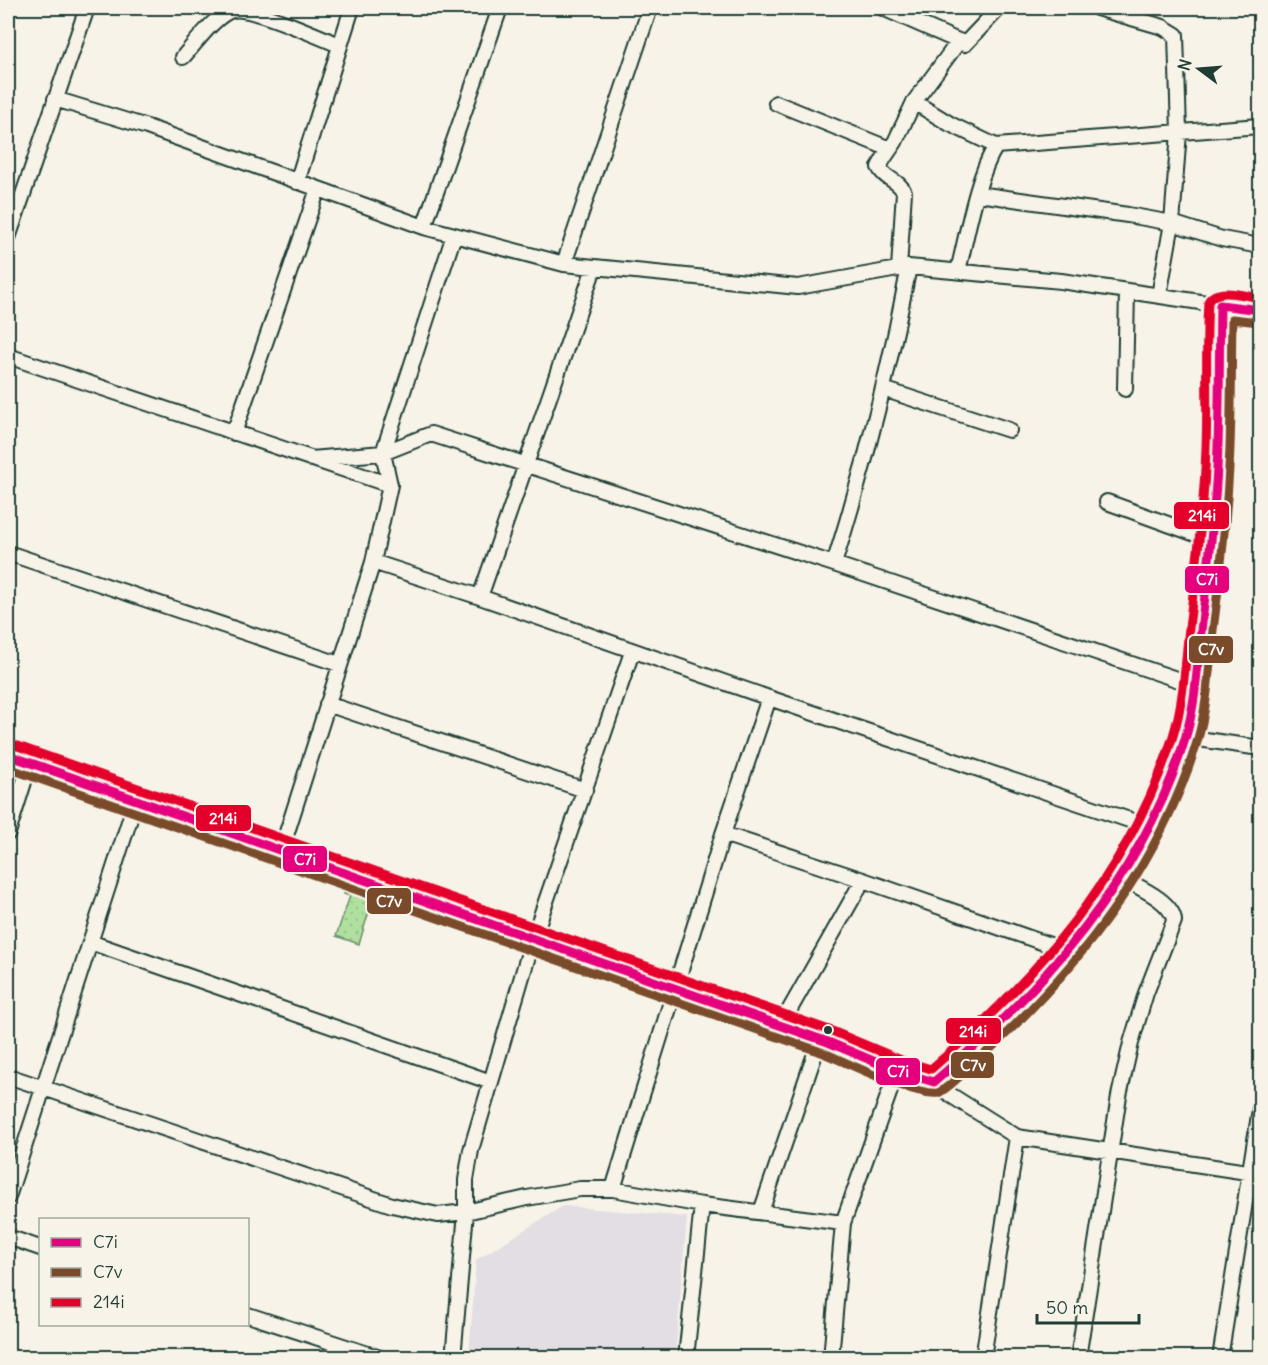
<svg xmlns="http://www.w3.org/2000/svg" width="1268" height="1365" viewBox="0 0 1268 1365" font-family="Delius,sans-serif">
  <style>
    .built { fill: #e3dde4 }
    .grass { fill: url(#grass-dots); stroke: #688e6a; stroke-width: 1.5 }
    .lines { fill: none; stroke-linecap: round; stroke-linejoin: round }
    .minor-casing { stroke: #1f3d34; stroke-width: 18 }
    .tertiary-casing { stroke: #1f3d34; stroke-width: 22 }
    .minor { stroke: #f7f3e8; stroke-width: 14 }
    .tertiary { stroke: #f7f3e8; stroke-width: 18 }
    .bus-1-casing { stroke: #f7f3e8; stroke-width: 14 }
    .bus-2-casing { stroke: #f7f3e8; stroke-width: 14 }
    .bus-3-casing { stroke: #f7f3e8; stroke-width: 14 }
    .bus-1 { stroke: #e5007d; stroke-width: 9 }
    .bus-2 { stroke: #7a4b2a; stroke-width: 9 }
    .bus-3 { stroke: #e4002b; stroke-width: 9 }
    .bus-dot { fill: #1f3d34; stroke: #f7f3e8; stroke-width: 2 }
    .line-badge { stroke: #f7f3e8; stroke-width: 2 }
    .badge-label { font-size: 16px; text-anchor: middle; font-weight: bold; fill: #fff }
  </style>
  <defs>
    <pattern id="grass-dots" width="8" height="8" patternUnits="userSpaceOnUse" patternTransform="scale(1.5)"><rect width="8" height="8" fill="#b0e09f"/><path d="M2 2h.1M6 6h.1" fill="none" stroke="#97c18a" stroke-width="1.8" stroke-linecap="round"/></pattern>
  </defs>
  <rect width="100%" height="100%" fill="#f7f3e8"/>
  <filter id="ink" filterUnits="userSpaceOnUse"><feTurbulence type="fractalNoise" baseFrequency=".0167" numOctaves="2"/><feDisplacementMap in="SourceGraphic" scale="12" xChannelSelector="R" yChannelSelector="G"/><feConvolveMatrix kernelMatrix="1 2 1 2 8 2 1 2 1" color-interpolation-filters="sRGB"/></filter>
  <g filter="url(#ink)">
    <path class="built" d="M 563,1206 L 687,1217 L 675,1357 L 469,1357 L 476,1260 Z"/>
    <path class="grass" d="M 348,885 L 374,895 L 359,944 L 336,936 L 350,896 L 344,894 Z"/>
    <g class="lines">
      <defs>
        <path id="minor" d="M 883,8 L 965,44 L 999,8
          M 183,57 C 195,44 216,14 233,10 C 250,6 320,37 339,45
          M 55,99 L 147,127 L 424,227 L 564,264 L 798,287 L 909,267 L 1061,281 L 1220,305
          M 914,102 L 950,124 L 996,146
          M 776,103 L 890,149
          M 297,182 L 352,8
          M 978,194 L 1128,215 L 1172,223 L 1179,132 L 1176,35 L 1163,27 L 1097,8
          M 424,227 L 500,8
          M 8,238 L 87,8
          M 564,264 L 650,8
          M 899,268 L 904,192 C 899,180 885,180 879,167 L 884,158 L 895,142 L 914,102 L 959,41
          M 958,271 C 967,235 977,175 996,146 L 1260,126
          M 1159,296 L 1172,223 L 1222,239 L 1260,246
          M 8,356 L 390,485
          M 883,389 L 1009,430
          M 1125,389 L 1127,291
          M 234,433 L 318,189
          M 311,459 L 383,453 L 431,434 L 834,564 L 1194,685
          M 1107,502 L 1212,540
          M 8,553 L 339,664
          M 373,562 L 480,597 L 769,698 L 1150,827
          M 834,564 C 865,466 890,368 909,267
          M 480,597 L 594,268
          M 327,704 L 585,790
          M 1185,737 L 1260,748
          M 8,833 L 30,763
          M 723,834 L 863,880 L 1067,951
          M 281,851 L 373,562 L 390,485 L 383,453 L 454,235
          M 90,942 L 491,1082
          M 781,1025 L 863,880
          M 8,1076 L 392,1205 L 438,1215 L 466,1212 L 527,1198 L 580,1189 L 613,1189 L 702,1205 L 843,1223
          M 934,1082 L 952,1096 L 1017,1137 L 1260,1174
          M 613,1189 L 723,834 L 769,698
          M 8,1197 L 136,800
          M 761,1212 L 820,1039
          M 8,1237 L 40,1248
          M 248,1315 L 380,1358
          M 453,1358 L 466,1212 L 466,1180 L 471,1150 L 533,939 L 632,652
          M 686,1358 L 702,1205
          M 831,1358 L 843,1223 L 897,1071
          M 983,1358 L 1017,1137
          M 1078,1358 L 1119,1096 L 1131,1043 L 1146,993 L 1174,921 C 1173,901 1138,887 1122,878
          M 1220,1358 L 1260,1109"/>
        <path id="tertiary" d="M 8,755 L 828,1042 L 897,1071 L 934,1082 C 1043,994 1144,875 1185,739 C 1195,705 1197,667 1201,631 C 1208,577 1214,523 1217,469 C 1220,415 1219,360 1220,305 L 1260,310"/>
      </defs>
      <use href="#minor" class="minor-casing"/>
      <use href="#tertiary" class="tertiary-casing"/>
      <use href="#minor" class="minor"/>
      <use href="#tertiary" class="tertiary"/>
      <defs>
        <path id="bus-1" d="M 8,755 L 828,1042 L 897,1071 L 934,1082 C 1043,989 1142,879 1185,739 C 1196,704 1197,667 1201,631 C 1207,577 1214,523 1217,468 C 1220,414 1219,359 1220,305 L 1260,310"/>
        <path id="bus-2" d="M 8,768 L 824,1053 C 847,1063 915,1096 938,1093 C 948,1088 957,1078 966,1071 C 993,1047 1019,1022 1044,995 C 1111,923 1168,837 1197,742 C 1208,706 1209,667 1213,630 C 1220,576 1226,522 1229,468 C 1232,418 1231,368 1232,319 L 1259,322"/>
        <path id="bus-3" d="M 12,744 L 832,1031 L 901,1060 L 931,1069 C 1037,978 1131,871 1173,736 C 1184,701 1185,664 1189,628 C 1196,568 1204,508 1206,448 C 1208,399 1205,351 1208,302 C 1216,286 1245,296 1260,298"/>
      </defs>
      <use href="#bus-1" class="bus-1-casing"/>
      <use href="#bus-2" class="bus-2-casing"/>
      <use href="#bus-3" class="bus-3-casing"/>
      <use href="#bus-1" class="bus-1"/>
      <use href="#bus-2" class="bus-2"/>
      <use href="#bus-3" class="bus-3"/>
    </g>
  </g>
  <circle class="bus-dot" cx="828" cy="1030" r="5"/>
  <g class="line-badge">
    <rect x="1173" y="501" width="57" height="29" rx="6" fill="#e4002b"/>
    <rect x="1184" y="565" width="46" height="29" rx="6" fill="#e5007d"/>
    <rect x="1188" y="635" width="46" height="29" rx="6" fill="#7a4b2a"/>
    <rect x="195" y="804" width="57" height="28" rx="6" fill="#e4002b"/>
    <rect x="282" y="845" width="46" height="28" rx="6" fill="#e5007d"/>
    <rect x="366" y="887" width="46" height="28" rx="6" fill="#7a4b2a"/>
    <rect x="945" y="1017" width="57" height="28" rx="6" fill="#e4002b"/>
    <rect x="950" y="1051" width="45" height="28" rx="6" fill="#7a4b2a"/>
    <rect x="875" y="1057" width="46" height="29" rx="6" fill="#e5007d"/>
  </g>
  <g class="badge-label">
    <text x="1202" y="521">214i</text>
    <text x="1207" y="585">C7i</text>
    <text x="1211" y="655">C7v</text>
    <text x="223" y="824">214i</text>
    <text x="305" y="865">C7i</text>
    <text x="389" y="907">C7v</text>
    <text x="973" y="1037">214i</text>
    <text x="973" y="1071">C7v</text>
    <text x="898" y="1077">C7i</text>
  </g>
  <rect width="1268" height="1365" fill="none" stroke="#f7f3e8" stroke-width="30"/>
  <rect x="15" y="15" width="1238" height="1335" fill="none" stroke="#1f3d34" stroke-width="2" filter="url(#ink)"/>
  <rect x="39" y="1218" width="210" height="108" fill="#f7f3e8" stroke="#a1aaa0" stroke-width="1.5"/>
  <rect x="51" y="1238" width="30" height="9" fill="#e5007d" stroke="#a1aaa0" stroke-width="1.5"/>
  <text x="93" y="1248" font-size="18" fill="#1f3d34">C7i</text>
  <rect x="51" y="1268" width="30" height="9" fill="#7a4b2a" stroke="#a1aaa0" stroke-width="1.5"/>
  <text x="93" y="1278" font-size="18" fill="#1f3d34">C7v</text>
  <rect x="51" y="1298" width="30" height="9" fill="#e4002b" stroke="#a1aaa0" stroke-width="1.5"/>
  <text x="93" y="1308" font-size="18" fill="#1f3d34">214i</text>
  <g transform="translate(1199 69) rotate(286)" stroke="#f7f3e8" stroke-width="4.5" paint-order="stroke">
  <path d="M0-4.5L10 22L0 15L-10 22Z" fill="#1f3d34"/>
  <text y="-9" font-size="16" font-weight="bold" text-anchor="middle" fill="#1f3d34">N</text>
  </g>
  <path d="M1037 1314v9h102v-9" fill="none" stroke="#1f3d34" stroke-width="3"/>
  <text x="1046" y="1314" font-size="18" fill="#1f3d34" stroke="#f7f3e8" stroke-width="4.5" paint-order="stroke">50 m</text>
</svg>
